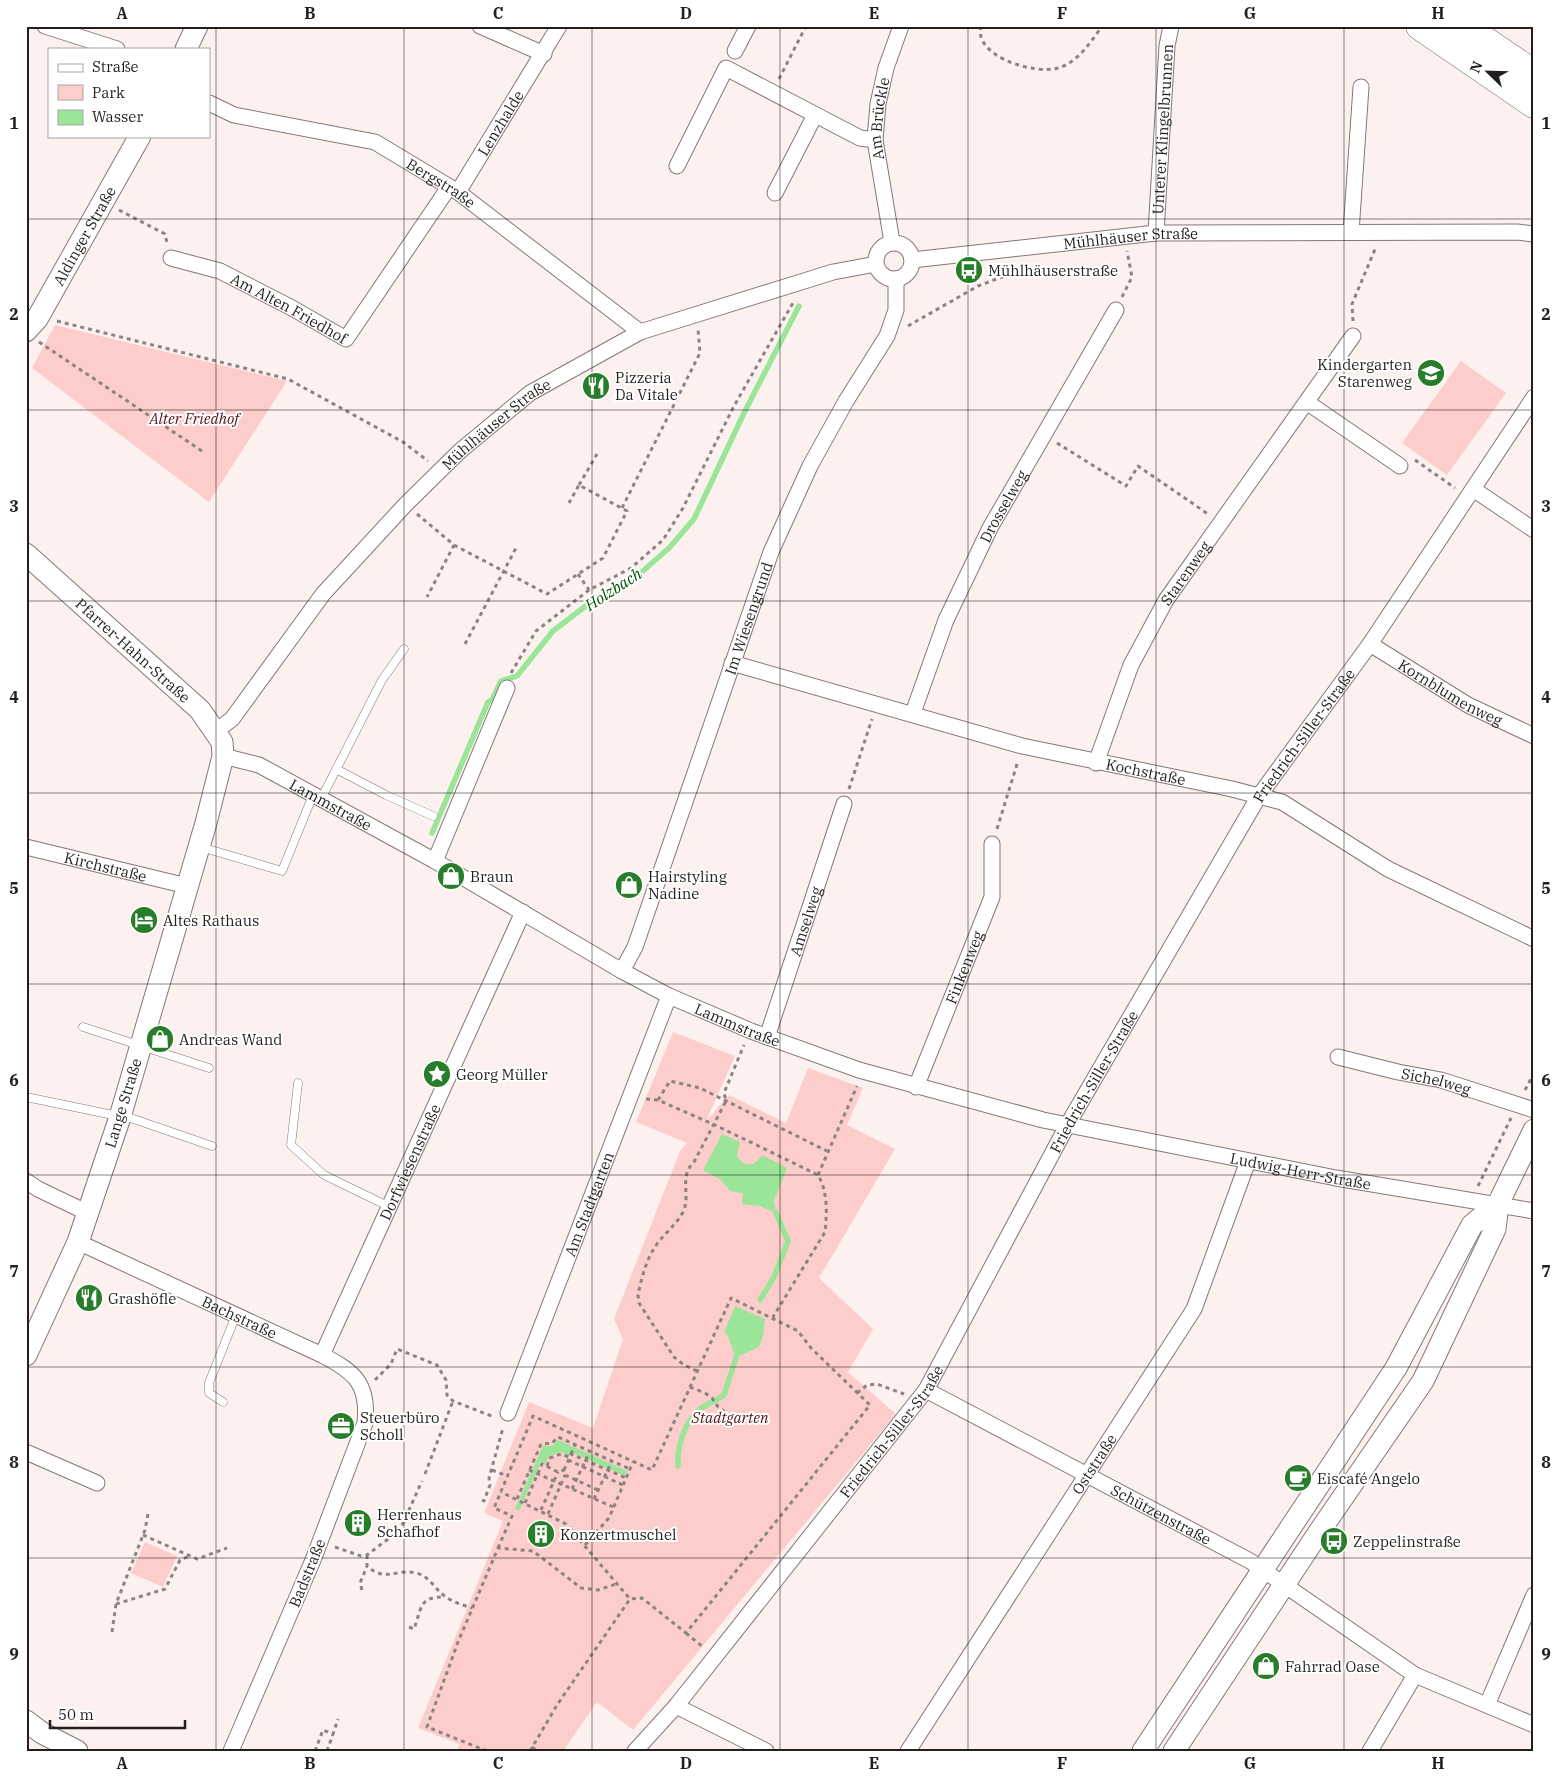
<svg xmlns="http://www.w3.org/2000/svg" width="1560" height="1777" viewBox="0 0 1560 1777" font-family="'IBM Plex Serif',serif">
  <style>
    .green { fill: #fccdca }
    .water { fill: #9ae597 }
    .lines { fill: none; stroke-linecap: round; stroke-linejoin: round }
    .stream { stroke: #9ae597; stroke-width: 5.5 }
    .lane-casing { stroke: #837877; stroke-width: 9 }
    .street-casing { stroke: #837877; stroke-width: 17 }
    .secondary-casing { stroke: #837877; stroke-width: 23 }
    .highway-casing { stroke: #837877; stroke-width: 29 }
    .path { stroke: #8c8483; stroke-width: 3; stroke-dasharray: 4 4; stroke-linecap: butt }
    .lane { stroke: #fff; stroke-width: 8 }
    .street { stroke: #fff; stroke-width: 15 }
    .secondary { stroke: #fff; stroke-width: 21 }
    .highway { stroke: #fff; stroke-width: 28 }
    .grid { fill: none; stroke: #231f1e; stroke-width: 1; stroke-opacity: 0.55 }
    .labels { text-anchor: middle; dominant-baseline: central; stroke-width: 4; stroke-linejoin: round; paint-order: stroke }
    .street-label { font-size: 15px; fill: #231f1e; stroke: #fff }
    .poi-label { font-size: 15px; fill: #231f1e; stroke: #fff; text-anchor: start }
    .park-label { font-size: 15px; font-style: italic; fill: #551417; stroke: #fff }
    .water-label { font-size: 16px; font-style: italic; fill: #005305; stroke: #fff }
    .neatline { fill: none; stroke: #231f1e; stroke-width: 2 }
    .grid-label { font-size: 16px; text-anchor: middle; font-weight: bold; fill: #231f1e }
  </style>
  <rect width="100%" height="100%" fill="#fdf1f0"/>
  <path class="green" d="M 55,325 L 287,381 L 209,502 L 32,368 Z
    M 1461,361 L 1506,393 L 1447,475 L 1402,443 Z
    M 673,1032 L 735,1056 L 706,1121 L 729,1095 L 786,1123 L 808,1068 L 863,1088 L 847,1125 L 895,1149 L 819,1278 L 873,1329 L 848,1372 L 896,1414 L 633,1730 L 597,1702 L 563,1751 L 457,1751 L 459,1744 L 418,1728 L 503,1521 L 484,1513 L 529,1402 L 593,1428 L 623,1339 L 614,1319 L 680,1151 L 687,1143 L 636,1122 Z
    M 145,1542 L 177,1556 L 163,1587 L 131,1573 Z"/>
  <path class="water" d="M 722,1134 L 740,1142 L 737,1156 C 744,1168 755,1167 762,1155 L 787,1168 L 774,1201 L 776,1213 L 760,1206 L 742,1204 L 743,1193 L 730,1191 L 721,1180 L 703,1170 Z
    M 735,1306 L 765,1319 L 763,1336 L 759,1347 L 741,1355 L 734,1353 L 728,1336 L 724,1332 Z
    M 558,1440 L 627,1471 L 625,1476 L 571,1452 L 569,1456 L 561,1452 L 549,1456 L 545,1464 L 541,1462 L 519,1511 L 515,1509 L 543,1446 L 552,1446 Z"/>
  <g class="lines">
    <path class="stream" d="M 432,833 L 488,702 L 492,700 L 501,681 L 517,676 L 553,631 L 587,605 L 635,578 L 669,548 L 694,519 L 744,413 L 799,306
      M 760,1300 L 774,1277 L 788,1241 L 776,1213
      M 678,1466 C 677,1446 684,1423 700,1409 C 707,1404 717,1400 724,1395 L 737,1355"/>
    <defs>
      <path id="lane" d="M 336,769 L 386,795 L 433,816
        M 321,799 L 382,680 L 404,649
        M 201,847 L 282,871 L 313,795
        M 83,1027 L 209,1068
        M 298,1083 L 291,1145 L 324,1175 L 390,1207
        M 26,1097 L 118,1116
        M 122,1115 L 212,1146
        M 223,1402 L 209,1393 L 209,1383 L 236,1315"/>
      <g id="street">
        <path d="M 45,26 L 117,49"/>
        <path d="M 480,26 L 544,54"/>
        <path d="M 735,51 L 748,26"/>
        <path id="s1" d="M 209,103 L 234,115 L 375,142 L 458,192 L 640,332"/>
        <path d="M 677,166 L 726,68 L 860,138 L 875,140"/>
        <path id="s2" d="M 458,192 L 559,26"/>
        <path d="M 775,193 L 815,115"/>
        <path d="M 1351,232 L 1361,87"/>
        <path id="s3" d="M 1156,233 L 1167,46 L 1171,26"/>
        <path id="s4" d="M 892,242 L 875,140 L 878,104 L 886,68 L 901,26"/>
        <circle cx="894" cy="261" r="18"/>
        <path id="s5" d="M 171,258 L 220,271 L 292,308 L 346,339 L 449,187"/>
        <path id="s6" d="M 912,260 L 1156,233 L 1517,232 L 1534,234"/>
        <path d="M 1308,403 L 1400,466"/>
        <path d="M 1473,489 L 1534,530"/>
        <path id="s7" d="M 1370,644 L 1468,705 L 1534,736"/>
        <path id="s8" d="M 732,663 L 1022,746 L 1232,789 L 1282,802 L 1388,869 L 1534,939"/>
        <path id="s9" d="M 913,713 L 946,620 L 990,528 L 1116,310"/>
        <path id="s10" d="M 216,731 L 232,719 L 323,594 L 406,504 L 460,451 L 530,393 L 640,332 L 833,272 L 876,264"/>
        <path id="s11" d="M 223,756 L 259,765 L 435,861 L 622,971 L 669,996 L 751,1031 L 859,1070 L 1043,1120 L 1336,1178 L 1534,1211"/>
        <path id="s12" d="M 1096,763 L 1131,665 L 1166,600 L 1353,336"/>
        <path id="s13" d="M 26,847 L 187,886"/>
        <path d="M 435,861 L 507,688"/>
        <path id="s14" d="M 622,971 L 635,947 L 771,552 L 810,466 L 846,401 L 887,336 L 896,310 L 896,279"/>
        <path id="s15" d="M 767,1037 L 844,804"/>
        <path id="s16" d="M 1338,1057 L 1398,1072 L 1441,1080 L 1534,1110"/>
        <path id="s17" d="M 916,1087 L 992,897 L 992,844"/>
        <path d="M 26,1181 L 38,1189 L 88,1213"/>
        <path id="s18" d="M 78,1242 L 322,1355 C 355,1372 369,1384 365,1423 L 313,1560 L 231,1751"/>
        <path id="s19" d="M 322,1355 L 523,912"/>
        <path id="s20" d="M 926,1390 L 1250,1561 L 1415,1675 L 1534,1725"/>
        <path id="s21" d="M 508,1413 L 669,996"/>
        <path d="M 26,1452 L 97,1483"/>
        <path d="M 1487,1705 L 1534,1595"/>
        <path d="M 676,1706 L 766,1751"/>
        <path id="s22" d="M 635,1751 L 676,1706 L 926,1390 L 1068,1124 L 1259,796 L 1370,644 L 1534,397"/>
        <path id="s23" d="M 908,1751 L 1194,1309 L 1248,1161"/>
        <path d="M 1370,1751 L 1415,1675"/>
      </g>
      <g id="secondary">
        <path d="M 186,49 L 197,26"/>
        <path id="s24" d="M 26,331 L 37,319 L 140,136"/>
        <path id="s25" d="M 26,554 L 200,710 L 222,742 L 223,756 L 206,823 L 120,1117 L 78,1242 L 26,1355"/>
        <path d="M 26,1721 L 42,1733 L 77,1751"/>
        <path d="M 1143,1751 L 1396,1368 L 1472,1225 L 1498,1204"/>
        <path d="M 1174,1751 L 1319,1532 L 1423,1381 L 1495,1229 L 1498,1204 L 1534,1130"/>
      </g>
      <path id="highway" d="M 1420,26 L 1534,104
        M 1463,26 L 1534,74"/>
    </defs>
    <use href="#lane" class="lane-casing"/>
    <use href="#street" class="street-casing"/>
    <use href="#secondary" class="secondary-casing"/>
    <use href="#highway" class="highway-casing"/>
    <path class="path" d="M 981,26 C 973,57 1036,75 1058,68 C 1077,63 1091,42 1102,26
      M 779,79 L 806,26
      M 119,210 L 165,234 L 167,243
      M 1122,297 L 1132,277 L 1127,251
      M 57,321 L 288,379 L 403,442 L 428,461
      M 1353,321 L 1352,304 L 1376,247
      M 908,326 L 978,286 L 1023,269 L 1023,263
      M 39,342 L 202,451
      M 1057,443 L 1126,486 L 1138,466 L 1208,514
      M 1415,460 L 1455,488
      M 579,485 L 597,454
      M 622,508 L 700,353 L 698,329
      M 417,514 L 454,545 L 427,597
      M 454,545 L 547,594 L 603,558 L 627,511 L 579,485 L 569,503
      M 578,574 L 589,590
      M 465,644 L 516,548
      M 511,673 L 536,631 L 589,590 L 631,568 L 663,540 L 683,508 L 734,406 L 794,301
      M 849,789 L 872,719
      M 997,829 L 1018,761
      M 1525,1090 L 1534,1073
      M 646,1099 L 658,1100 L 715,1125 L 818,1175 C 828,1192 827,1213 825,1232 L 773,1317
      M 658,1100 L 670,1081 L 700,1088 L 827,1151
      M 818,1175 L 857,1086
      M 1478,1186 L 1511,1118
      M 697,1371 L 684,1365 L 674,1357 L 639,1303 L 638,1295 C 641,1280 646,1260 655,1247 C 663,1234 677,1225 684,1210 C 690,1193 679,1176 694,1162 L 726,1101 L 724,1093 L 744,1045
      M 375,1380 L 391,1364 L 397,1349 L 437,1365 L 446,1380 L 447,1395 L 453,1401 L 494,1417
      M 690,1387 C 697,1390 707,1393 712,1398 C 717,1405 717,1408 726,1412
      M 857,1393 L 867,1385 L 877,1384 L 904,1394
      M 571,1454 L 575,1445
      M 568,1460 L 623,1485
      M 547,1466 L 550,1458 L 561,1454 L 569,1457
      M 492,1470 L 507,1476
      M 529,1470 L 613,1507
      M 564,1470 L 571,1454 L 626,1478
      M 425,1474 L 453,1401
      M 572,1489 L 590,1451
      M 517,1499 L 541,1444 L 552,1443 L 558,1437 L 630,1469
      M 594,1499 L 612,1461
      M 482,1500 L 484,1501 L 490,1485 L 489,1478 L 503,1428
      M 525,1503 L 542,1464 L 558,1472 L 564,1470 L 565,1475 L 598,1490
      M 541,1510 L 558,1472
      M 548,1514 L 565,1475
      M 143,1535 L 197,1559 L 227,1548
      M 585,1545 L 609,1518 L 633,1462
      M 335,1547 L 361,1556 L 367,1555 L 400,1530 L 422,1481
      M 498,1548 L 512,1516 L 494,1508 C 507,1477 520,1447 533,1416 L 652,1470 L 731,1298 L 798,1331 L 811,1348 L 870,1405 L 686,1633 L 642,1598 L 630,1599 L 566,1524 L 501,1492
      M 367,1555 L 367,1566 C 386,1583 396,1568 416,1573 C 430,1576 435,1590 446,1597 C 453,1602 463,1605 472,1608
      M 362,1590 L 360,1583 L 367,1566
      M 116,1604 L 165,1589 L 180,1560 L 190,1556
      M 409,1627 L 414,1629 C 422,1607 419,1597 444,1597
      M 112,1632 L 116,1604 L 145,1530 L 148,1514
      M 686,1633 L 703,1647
      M 532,1747 L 537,1751
      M 315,1751 L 323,1730 L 333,1734 L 338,1719
      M 327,1751 L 333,1734
      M 487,1751 L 427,1727 L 458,1642 L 498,1548 L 533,1551 L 581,1588 L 598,1590 L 616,1584
      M 530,1751 L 557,1705 L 630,1599"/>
    <use href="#lane" class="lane"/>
    <use href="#street" class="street"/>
    <use href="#secondary" class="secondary"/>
    <use href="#highway" class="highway"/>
  </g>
  <path class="grid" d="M 216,26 L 216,1751M 404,26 L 404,1751M 592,26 L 592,1751M 780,26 L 780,1751M 968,26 L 968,1751M 1156,26 L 1156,1751M 1344,26 L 1344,1751M 26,219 L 1534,219M 26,410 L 1534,410M 26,601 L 1534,601M 26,793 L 1534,793M 26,984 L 1534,984M 26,1175 L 1534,1175M 26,1367 L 1534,1367M 26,1558 L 1534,1558"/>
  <defs>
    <symbol id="bus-disc" viewBox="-11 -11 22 22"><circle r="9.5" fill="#287d2a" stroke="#fff"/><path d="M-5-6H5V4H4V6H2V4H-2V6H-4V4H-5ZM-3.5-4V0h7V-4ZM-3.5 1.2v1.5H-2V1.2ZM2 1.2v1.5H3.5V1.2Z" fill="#fff"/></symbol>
    <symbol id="school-disc" viewBox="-11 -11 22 22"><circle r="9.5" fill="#287d2a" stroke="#fff"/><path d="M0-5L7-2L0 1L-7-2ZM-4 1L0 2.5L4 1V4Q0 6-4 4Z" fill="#fff"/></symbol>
    <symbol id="restaurant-disc" viewBox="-11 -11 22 22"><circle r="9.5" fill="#287d2a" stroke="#fff"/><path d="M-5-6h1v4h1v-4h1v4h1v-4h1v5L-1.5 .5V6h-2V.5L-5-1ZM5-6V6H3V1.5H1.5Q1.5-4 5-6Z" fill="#fff"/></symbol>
    <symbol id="shop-disc" viewBox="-11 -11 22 22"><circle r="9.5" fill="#287d2a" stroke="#fff"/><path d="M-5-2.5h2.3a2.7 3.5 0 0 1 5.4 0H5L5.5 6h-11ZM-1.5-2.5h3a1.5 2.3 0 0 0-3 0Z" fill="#fff"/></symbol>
    <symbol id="hotel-disc" viewBox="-11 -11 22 22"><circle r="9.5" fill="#287d2a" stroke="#fff"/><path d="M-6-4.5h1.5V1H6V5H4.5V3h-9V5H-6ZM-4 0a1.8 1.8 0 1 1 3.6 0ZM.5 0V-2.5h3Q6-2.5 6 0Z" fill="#fff"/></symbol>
    <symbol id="sight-disc" viewBox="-11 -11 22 22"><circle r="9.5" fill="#287d2a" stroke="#fff"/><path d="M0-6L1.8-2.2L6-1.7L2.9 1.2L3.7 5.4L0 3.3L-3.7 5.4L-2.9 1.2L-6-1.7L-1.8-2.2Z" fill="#fff"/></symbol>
    <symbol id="office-disc" viewBox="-11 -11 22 22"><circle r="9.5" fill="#287d2a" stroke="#fff"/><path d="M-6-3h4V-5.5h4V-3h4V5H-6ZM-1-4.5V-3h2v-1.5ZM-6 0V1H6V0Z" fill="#fff"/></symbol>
    <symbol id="cafe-disc" viewBox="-11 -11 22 22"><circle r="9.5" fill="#287d2a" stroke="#fff"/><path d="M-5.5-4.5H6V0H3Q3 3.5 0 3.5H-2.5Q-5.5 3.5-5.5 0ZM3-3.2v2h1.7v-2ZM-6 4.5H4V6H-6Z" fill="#fff"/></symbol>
    <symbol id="building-disc" viewBox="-11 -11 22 22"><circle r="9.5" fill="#287d2a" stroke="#fff"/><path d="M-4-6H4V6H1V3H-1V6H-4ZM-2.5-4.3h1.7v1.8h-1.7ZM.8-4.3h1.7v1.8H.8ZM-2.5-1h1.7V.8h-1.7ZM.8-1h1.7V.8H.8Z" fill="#fff"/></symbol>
  </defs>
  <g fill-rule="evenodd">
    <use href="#bus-disc" x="953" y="254" width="32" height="32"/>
    <use href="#school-disc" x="1415" y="357" width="32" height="32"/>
    <use href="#restaurant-disc" x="580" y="370" width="32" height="32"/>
    <use href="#shop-disc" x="435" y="860" width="32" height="32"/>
    <use href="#shop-disc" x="613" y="869" width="32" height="32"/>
    <use href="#hotel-disc" x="128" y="904" width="32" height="32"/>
    <use href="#shop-disc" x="144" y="1023" width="32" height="32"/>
    <use href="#sight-disc" x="421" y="1058" width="32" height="32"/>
    <use href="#restaurant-disc" x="73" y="1282" width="32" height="32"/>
    <use href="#office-disc" x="325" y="1410" width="32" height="32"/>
    <use href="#cafe-disc" x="1282" y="1462" width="32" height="32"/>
    <use href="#building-disc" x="342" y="1507" width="32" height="32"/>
    <use href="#building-disc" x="525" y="1518" width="32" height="32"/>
    <use href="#bus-disc" x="1318" y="1525" width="32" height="32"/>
    <use href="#shop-disc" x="1250" y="1650" width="32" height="32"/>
  </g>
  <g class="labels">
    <g class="street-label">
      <text stroke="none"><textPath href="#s4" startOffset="125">Am Brückle</textPath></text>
      <text stroke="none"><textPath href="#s2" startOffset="81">Lenzhalde</textPath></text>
      <text stroke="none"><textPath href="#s3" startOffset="104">Unterer Klingelbrunnen</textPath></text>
      <text stroke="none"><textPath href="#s1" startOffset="249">Bergstraße</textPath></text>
      <text stroke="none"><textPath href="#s24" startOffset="112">Aldinger Straße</textPath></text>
      <text stroke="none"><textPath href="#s6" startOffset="220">Mühlhäuser Straße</textPath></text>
      <text stroke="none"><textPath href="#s5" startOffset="129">Am Alten Friedhof</textPath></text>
      <text stroke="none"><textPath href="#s10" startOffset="418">Mühlhäuser Straße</textPath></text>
      <text stroke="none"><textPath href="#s9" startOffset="226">Drosselweg</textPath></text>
      <text stroke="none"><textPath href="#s12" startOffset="211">Starenweg</textPath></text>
      <text stroke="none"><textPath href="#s14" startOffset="375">Im Wiesengrund</textPath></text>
      <text stroke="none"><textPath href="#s25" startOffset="144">Pfarrer-Hahn-Straße</textPath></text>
      <text stroke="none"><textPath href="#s7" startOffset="94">Kornblumenweg</textPath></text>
      <text stroke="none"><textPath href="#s22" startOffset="1220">Friedrich-Siller-Straße</textPath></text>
      <text stroke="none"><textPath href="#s8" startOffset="428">Kochstraße</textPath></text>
      <text stroke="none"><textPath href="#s11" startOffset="119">Lammstraße</textPath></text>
      <text stroke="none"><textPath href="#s13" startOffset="82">Kirchstraße</textPath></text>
      <text stroke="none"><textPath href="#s15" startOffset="122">Amselweg</textPath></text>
      <text stroke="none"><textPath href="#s17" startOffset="129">Finkenweg</textPath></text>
      <text stroke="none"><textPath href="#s11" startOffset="582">Lammstraße</textPath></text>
      <text stroke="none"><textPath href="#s22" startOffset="815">Friedrich-Siller-Straße</textPath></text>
      <text stroke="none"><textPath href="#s16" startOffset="101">Sichelweg</textPath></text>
      <text transform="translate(123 1103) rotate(-73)">Lange Straße</text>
      <text stroke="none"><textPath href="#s19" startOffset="212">Dorfwiesenstraße</textPath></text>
      <text stroke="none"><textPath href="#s11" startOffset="1165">Ludwig-Herr-Straße</textPath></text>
      <text stroke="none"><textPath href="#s21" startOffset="224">Am Stadtgarten</textPath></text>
      <text stroke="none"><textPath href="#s18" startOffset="178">Bachstraße</textPath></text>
      <text stroke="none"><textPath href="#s22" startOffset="410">Friedrich-Siller-Straße</textPath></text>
      <text stroke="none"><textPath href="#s23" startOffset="342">Oststraße</textPath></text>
      <text stroke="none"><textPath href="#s20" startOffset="266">Schützenstraße</textPath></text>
      <text transform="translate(307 1573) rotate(-68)">Badstraße</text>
    </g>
    <g class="poi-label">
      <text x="988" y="270">Mühlhäuserstraße</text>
      <text x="1412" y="364" text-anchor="end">Kindergarten<tspan x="1412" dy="17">Starenweg</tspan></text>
      <text x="615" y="377">Pizzeria<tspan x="615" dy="17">Da Vitale</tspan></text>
      <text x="470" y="876">Braun</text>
      <text x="648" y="876">Hairstyling<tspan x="648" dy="17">Nadine</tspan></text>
      <text x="163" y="920">Altes Rathaus</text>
      <text x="179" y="1039">Andreas Wand</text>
      <text x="456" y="1074">Georg Müller</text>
      <text x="108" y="1298">Grashöfle</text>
      <text x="360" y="1417">Steuerbüro<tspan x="360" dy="17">Scholl</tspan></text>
      <text x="1317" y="1478">Eiscafé Angelo</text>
      <text x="377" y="1514">Herrenhaus<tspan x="377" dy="17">Schafhof</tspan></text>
      <text x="560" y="1534">Konzertmuschel</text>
      <text x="1353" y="1541">Zeppelinstraße</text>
      <text x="1285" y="1666">Fahrrad Oase</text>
    </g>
    <g class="park-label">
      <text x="194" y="418">Alter Friedhof</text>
      <text x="730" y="1417">Stadtgarten</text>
    </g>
    <g class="water-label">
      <text transform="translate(613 589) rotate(-33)">Holzbach</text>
    </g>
  </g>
  <rect width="1560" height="1777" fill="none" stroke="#ffffff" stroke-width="55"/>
  <rect x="48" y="48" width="162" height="90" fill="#ffffff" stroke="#a7a5a5"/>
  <rect x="58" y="64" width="25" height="8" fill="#ffffff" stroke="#a7a5a5"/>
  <text x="92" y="72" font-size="15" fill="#231f1e">Straße</text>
  <rect x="58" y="85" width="25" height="15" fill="#fccdca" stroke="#a7a5a5"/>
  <text x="92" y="98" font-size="15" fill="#231f1e">Park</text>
  <rect x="58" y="110" width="25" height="15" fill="#9ae597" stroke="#a7a5a5"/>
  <text x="92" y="122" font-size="15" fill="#231f1e">Wasser</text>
  <g transform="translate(1488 72) rotate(293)" stroke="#ffffff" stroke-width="4" paint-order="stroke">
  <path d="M0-4L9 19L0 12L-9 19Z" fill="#231f1e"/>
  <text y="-8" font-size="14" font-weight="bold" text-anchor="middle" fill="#231f1e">N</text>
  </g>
  <path d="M50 1720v8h135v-8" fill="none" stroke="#231f1e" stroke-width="2.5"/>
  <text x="58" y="1720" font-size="15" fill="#231f1e" stroke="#ffffff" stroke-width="4" paint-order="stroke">50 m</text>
  <rect x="28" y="28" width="1504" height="1722" class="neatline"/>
  <g class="grid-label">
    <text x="122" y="19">A</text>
    <text x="310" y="19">B</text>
    <text x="498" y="19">C</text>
    <text x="686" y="19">D</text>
    <text x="874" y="19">E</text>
    <text x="1062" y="19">F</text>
    <text x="1250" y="19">G</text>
    <text x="1438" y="19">H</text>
    <text x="14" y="129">1</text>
    <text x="1546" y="129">1</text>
    <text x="14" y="320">2</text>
    <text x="1546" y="320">2</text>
    <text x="14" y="512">3</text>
    <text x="1546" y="512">3</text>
    <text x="14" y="703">4</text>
    <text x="1546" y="703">4</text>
    <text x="14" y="894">5</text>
    <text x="1546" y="894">5</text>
    <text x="14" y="1086">6</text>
    <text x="1546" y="1086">6</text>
    <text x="14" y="1277">7</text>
    <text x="1546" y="1277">7</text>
    <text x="14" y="1468">8</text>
    <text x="1546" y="1468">8</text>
    <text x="14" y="1660">9</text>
    <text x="1546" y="1660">9</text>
    <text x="122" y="1769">A</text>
    <text x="310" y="1769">B</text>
    <text x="498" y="1769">C</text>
    <text x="686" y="1769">D</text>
    <text x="874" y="1769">E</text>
    <text x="1062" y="1769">F</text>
    <text x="1250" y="1769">G</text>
    <text x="1438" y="1769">H</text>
  </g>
</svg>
